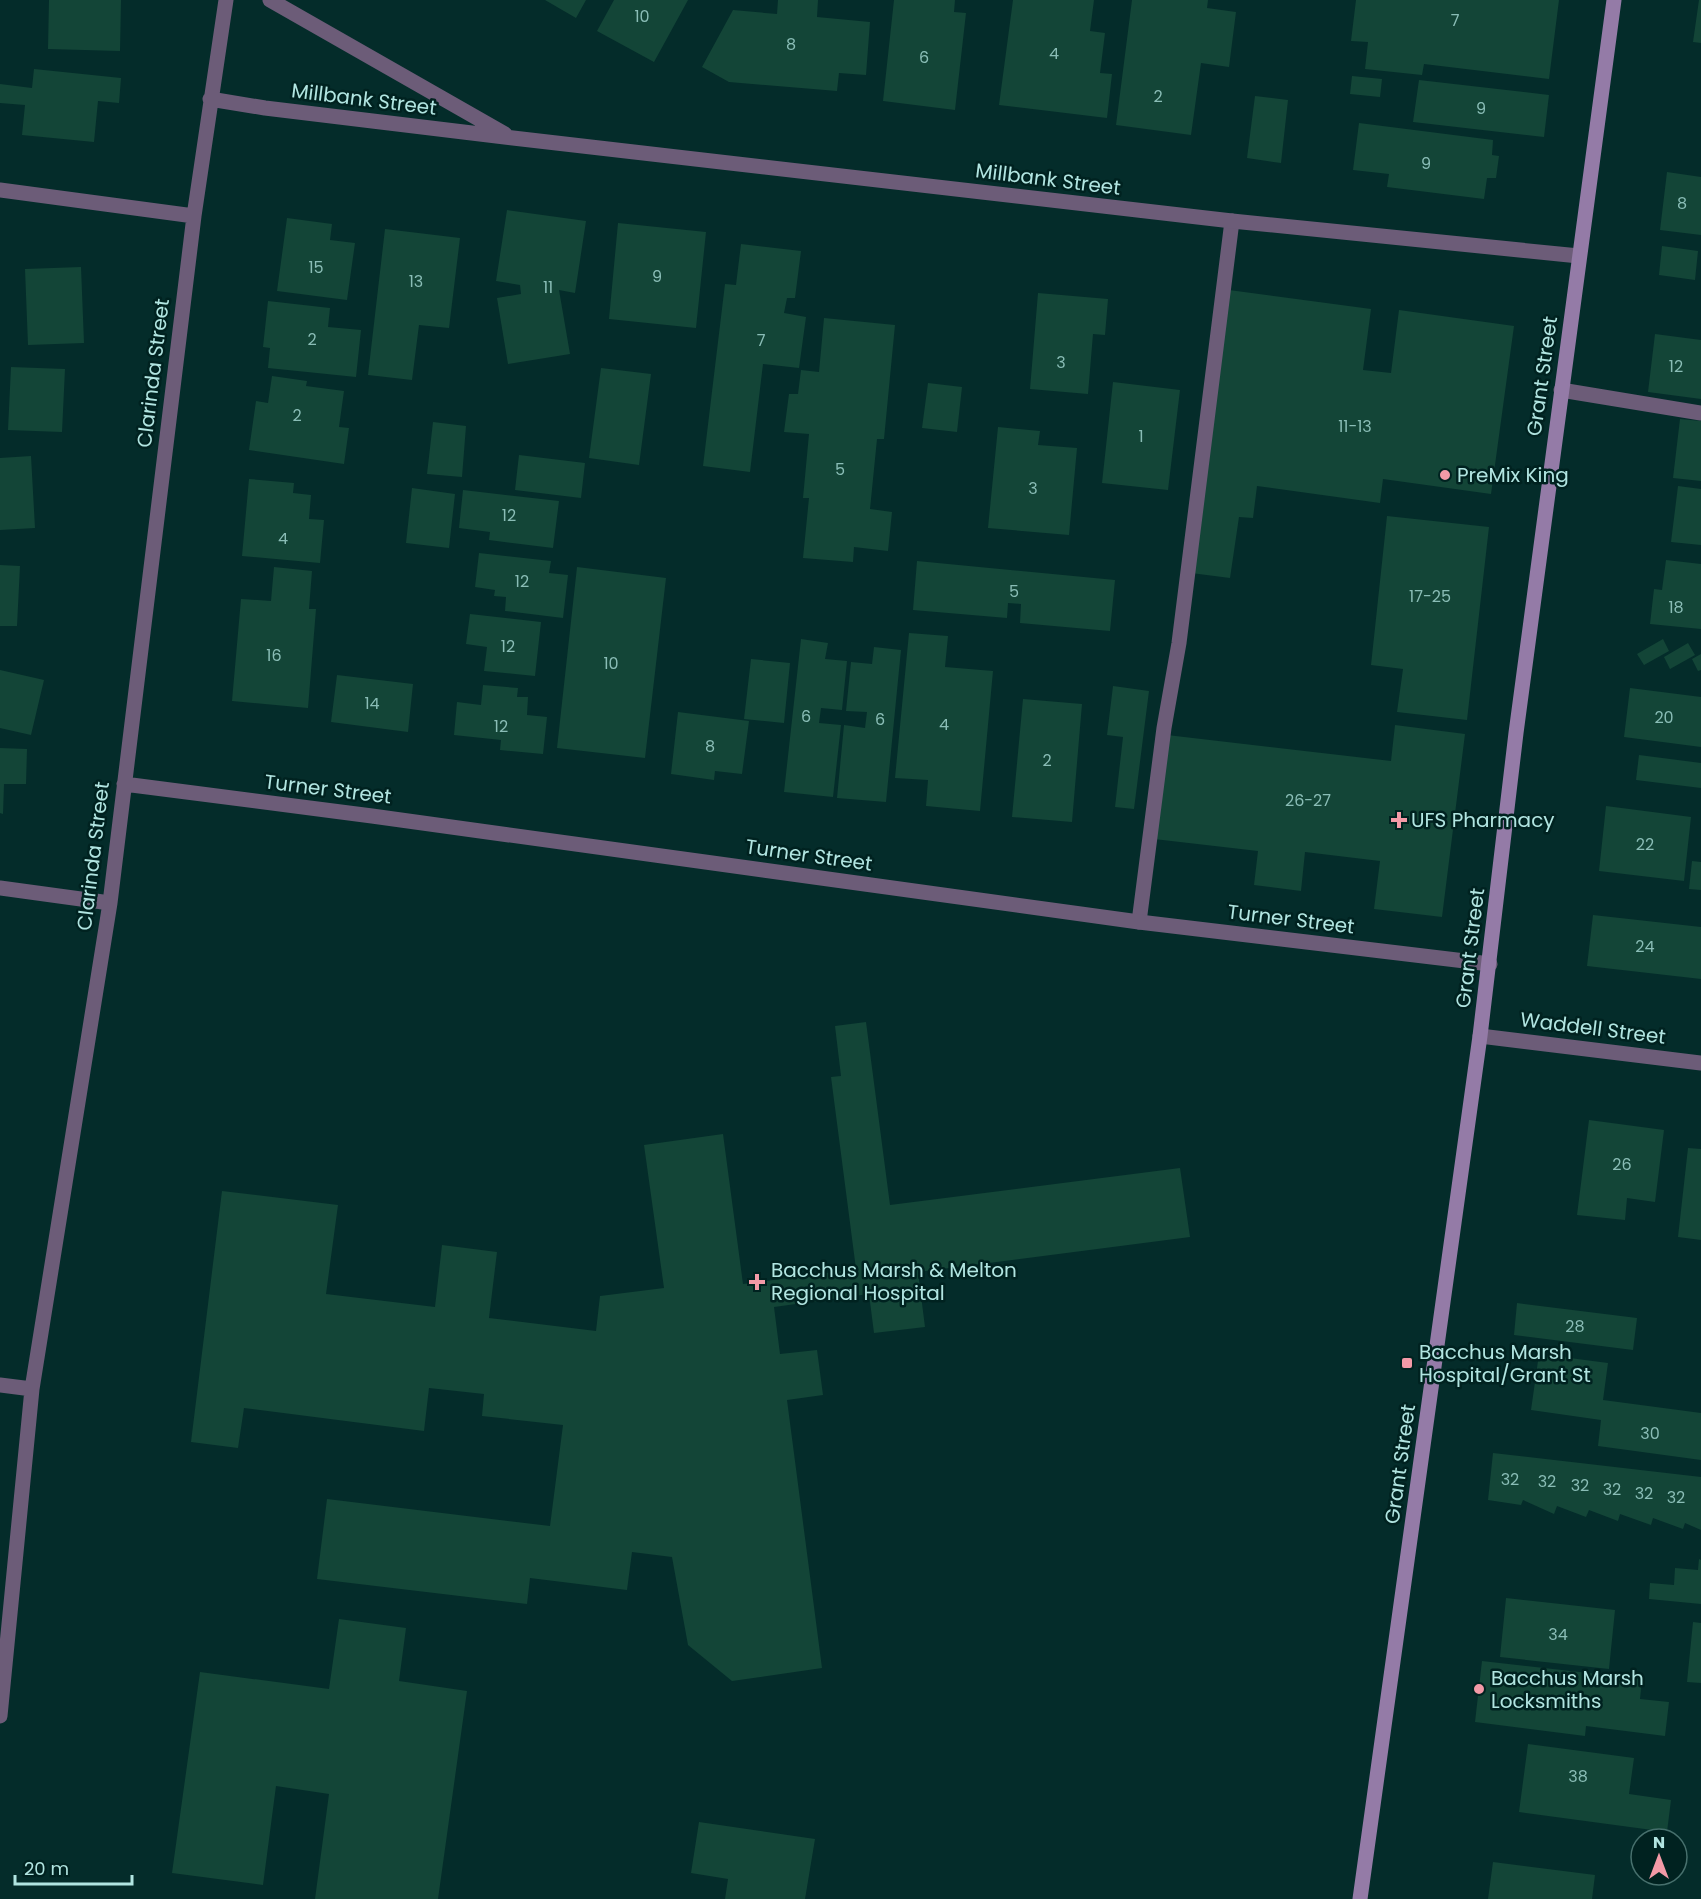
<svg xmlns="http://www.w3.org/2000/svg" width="1701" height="1899" viewBox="0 0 1701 1899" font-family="Poppins,sans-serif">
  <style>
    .building { fill: #134537 }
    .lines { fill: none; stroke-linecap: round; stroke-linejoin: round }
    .service { stroke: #6c5c78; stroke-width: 15 }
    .minor { stroke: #6c5c78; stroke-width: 15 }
    .secondary { stroke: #947ba7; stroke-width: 15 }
    .poi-dot { fill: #f39aa7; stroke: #002220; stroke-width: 2 }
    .labels { text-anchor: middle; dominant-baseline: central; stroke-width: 5; stroke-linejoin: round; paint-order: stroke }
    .number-label { font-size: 16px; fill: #8abdb6 }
    .street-label { font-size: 20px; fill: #b1e5e1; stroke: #002220 }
    .poi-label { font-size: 20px; fill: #b1e5e1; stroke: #002220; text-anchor: start }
  </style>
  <rect width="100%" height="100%" fill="#042c2a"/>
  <path class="building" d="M 49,0 L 121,0 L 120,51 L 48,49 Z
    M 545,0 L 586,0 L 576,18 Z
    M 614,0 L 688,0 L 654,62 L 597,31 Z
    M 778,0 L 818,0 L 817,17 L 870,22 L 866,75 L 839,73 L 837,91 L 729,82 L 702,67 L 733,10 L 777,14 Z
    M 894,0 L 955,0 L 954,12 L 966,13 L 955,110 L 883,101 Z
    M 1013,0 L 1094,0 L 1090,31 L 1105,33 L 1100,73 L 1112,74 L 1107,118 L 999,105 Z
    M 1132,0 L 1208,0 L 1207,8 L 1236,12 L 1229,67 L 1201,63 L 1191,135 L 1116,125 Z
    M 1356,0 L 1559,0 L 1549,79 L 1424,64 L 1422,75 L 1365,69 L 1368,42 L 1351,41 Z
    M 1699,0 L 1701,0 L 1701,43 L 1693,42 Z
    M 34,69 L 121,78 L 119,103 L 98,101 L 94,142 L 22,135 L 25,105 L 0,103 L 0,84 L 32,88 Z
    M 1352,76 L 1382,79 L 1380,97 L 1350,94 Z
    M 1419,80 L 1549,95 L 1544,137 L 1413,122 Z
    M 1255,96 L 1288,100 L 1281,163 L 1247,158 Z
    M 1359,123 L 1493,140 L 1492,155 L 1499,156 L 1496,178 L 1487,178 L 1484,199 L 1387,187 L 1389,174 L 1353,170 Z
    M 1667,172 L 1701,177 L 1701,235 L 1660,230 Z
    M 507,210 L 586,221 L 575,293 L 559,290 L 570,354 L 508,364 L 497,298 L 521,294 L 520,285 L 496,281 Z
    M 287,218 L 332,224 L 330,240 L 355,243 L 347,300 L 277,291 Z
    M 618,223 L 706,232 L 696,328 L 609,319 Z
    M 385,229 L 460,238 L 449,328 L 419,325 L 412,380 L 368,375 Z
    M 741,244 L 801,251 L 795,298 L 787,298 L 784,313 L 806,317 L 799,368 L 763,364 L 750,472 L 703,466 L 725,284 L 736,285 Z
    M 1662,246 L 1698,251 L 1695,280 L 1659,275 Z
    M 81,267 L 84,343 L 28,345 L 25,269 Z
    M 1229,290 L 1371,309 L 1363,370 L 1391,373 L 1399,310 L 1514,326 L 1491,494 L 1383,479 L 1380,503 L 1257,486 L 1253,518 L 1239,517 L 1230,578 L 1191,573 Z
    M 1038,293 L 1108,299 L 1105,335 L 1093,334 L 1088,394 L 1030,389 Z
    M 268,301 L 330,308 L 328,327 L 361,330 L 356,377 L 268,368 L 270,348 L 263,347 Z
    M 824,318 L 895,325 L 884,439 L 877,439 L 870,509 L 892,512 L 888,551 L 854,547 L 853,562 L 803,558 L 809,498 L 803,498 L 809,434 L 784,432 L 789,394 L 798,394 L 801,370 L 819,372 Z
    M 1655,334 L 1701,340 L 1701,399 L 1648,392 Z
    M 11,367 L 65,369 L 62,432 L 8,430 Z
    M 601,368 L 651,374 L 639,465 L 589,458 Z
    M 272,376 L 307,381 L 306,386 L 344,391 L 339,427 L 349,428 L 344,464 L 249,450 L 256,401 L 268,403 Z
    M 1113,382 L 1180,390 L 1168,490 L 1102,483 Z
    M 928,383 L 962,387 L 957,432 L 922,428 Z
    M 1680,419 L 1701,421 L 1701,481 L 1673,478 Z
    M 433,422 L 466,426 L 462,477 L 427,474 Z
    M 998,427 L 1040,431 L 1038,445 L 1077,448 L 1069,535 L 988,528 Z
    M 519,455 L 585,463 L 581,498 L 515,490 Z
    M 31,456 L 35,528 L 0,530 L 0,458 Z
    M 249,479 L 294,483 L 293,493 L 311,495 L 309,519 L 324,520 L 320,563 L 242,556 Z
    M 1678,486 L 1701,489 L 1701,545 L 1671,542 Z
    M 412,488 L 455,494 L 449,548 L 406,543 Z
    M 463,490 L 559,501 L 553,548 L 489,540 L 490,532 L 459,528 Z
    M 1387,516 L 1489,527 L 1467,720 L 1397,712 L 1403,669 L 1371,665 Z
    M 479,553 L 551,561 L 549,573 L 568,575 L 563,618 L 505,611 L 506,597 L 494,596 L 495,590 L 475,587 Z
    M 1666,560 L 1701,564 L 1701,629 L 1650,624 L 1654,589 L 1662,590 Z
    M 917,561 L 1115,580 L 1110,631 L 1020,623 L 1021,604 L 1008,603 L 1007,618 L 913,610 Z
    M 0,565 L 20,566 L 17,626 L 0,626 Z
    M 274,567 L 312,571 L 309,609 L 316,609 L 308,708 L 232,701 L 241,599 L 271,601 Z
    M 577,567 L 666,578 L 645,758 L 557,748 Z
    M 470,614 L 541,622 L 535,676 L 484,671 L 487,647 L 466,644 Z
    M 909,633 L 948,636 L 945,667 L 993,671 L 980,811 L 926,806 L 928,780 L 895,778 Z
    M 801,639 L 828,643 L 825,659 L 847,661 L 842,710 L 821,708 L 819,723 L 841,725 L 833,797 L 784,792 Z
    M 1663,639 L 1669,651 L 1644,665 L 1637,654 Z
    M 1688,643 L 1695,655 L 1670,669 L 1664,657 Z
    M 874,647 L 901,650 L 886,802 L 837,798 L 844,725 L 865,728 L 867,712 L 846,711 L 851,662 L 872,664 Z
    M 1701,654 L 1701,670 L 1698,671 L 1692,659 Z
    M 751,659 L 790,663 L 784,723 L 744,719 Z
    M 0,670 L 44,680 L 31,735 L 0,728 Z
    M 337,675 L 413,684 L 408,732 L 331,722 Z
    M 483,685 L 518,688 L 517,697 L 528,697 L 527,715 L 547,717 L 543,754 L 500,750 L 501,740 L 454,735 L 457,702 L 481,705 Z
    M 1113,686 L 1149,691 L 1134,809 L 1115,807 L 1123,737 L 1107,735 Z
    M 1630,688 L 1701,697 L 1701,747 L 1624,737 Z
    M 1023,699 L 1082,704 L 1072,822 L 1012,817 Z
    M 678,712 L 749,721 L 742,774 L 715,771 L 714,780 L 671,774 Z
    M 1395,725 L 1465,734 L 1442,917 L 1374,909 L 1380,861 L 1305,852 L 1301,891 L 1254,885 L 1258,851 L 1154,839 L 1167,735 L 1391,761 Z
    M 0,748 L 27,749 L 26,784 L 4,784 L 3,814 L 0,813 Z
    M 1639,755 L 1701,763 L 1701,788 L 1636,780 Z
    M 1606,806 L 1691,817 L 1684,881 L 1599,871 Z
    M 1692,861 L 1701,862 L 1701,890 L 1689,889 Z
    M 1593,915 L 1701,927 L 1701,979 L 1587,966 Z
    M 866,1022 L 890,1205 L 1180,1168 L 1190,1237 L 918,1272 L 925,1327 L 874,1333 L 869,1294 L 774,1307 L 780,1354 L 817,1350 L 823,1395 L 787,1400 L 822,1668 L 732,1681 L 688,1645 L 672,1557 L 632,1552 L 627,1590 L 530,1578 L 527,1604 L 317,1579 L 327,1499 L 550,1526 L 563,1425 L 482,1416 L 484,1394 L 429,1388 L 424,1431 L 244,1408 L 238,1448 L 191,1442 L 222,1191 L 338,1205 L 326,1294 L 435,1307 L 442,1245 L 497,1252 L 489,1318 L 596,1331 L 600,1296 L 664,1288 L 644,1145 L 723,1134 L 743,1284 L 856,1269 L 831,1077 L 841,1076 L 835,1026 Z
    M 1589,1120 L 1664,1130 L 1655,1202 L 1627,1198 L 1625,1220 L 1577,1215 Z
    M 1688,1148 L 1701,1149 L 1701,1240 L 1678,1237 Z
    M 1517,1303 L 1637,1318 L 1633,1350 L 1514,1335 Z
    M 1539,1354 L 1608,1363 L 1603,1400 L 1701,1413 L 1701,1460 L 1598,1446 L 1601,1420 L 1531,1410 Z
    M 1493,1453 L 1701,1477 L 1701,1530 L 1685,1523 L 1683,1529 L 1653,1518 L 1651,1525 L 1620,1514 L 1618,1521 L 1589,1510 L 1586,1517 L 1557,1506 L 1554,1514 L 1523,1500 L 1521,1505 L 1488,1500 Z
    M 1699,1559 L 1701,1560 L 1701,1604 L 1649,1599 L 1650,1583 L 1674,1585 L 1675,1568 L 1698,1570 Z
    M 1506,1598 L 1615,1610 L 1609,1669 L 1500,1657 Z
    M 339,1619 L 406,1628 L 399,1681 L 467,1691 L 438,1899 L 315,1899 L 329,1794 L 276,1786 L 263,1885 L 172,1873 L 200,1672 L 329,1689 Z
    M 1693,1622 L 1701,1623 L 1701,1683 L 1687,1682 Z
    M 1482,1661 L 1642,1679 L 1640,1699 L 1669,1702 L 1665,1736 L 1586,1726 L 1585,1736 L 1475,1722 Z
    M 1528,1744 L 1634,1758 L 1629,1794 L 1671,1800 L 1667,1832 L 1519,1812 Z
    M 699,1822 L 815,1839 L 805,1899 L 725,1899 L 728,1879 L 691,1873 Z
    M 1493,1862 L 1595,1875 L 1592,1899 L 1488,1899 Z"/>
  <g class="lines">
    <path class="service" d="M 1561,390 L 1701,413
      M 1139,922 L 1164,728 L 1179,643 L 1232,221"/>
    <path class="minor" d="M 270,0 L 505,134
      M 210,99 L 265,108 L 513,138 L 1232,221 L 1579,256
      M 0,190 L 194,216
      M 124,784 L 372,816 L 1139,922 L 1490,964
      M 0,888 L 110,903
      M 1480,1036 L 1701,1063
      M 0,1385 L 32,1389
      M 0,1716 L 32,1389 L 110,903 L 194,216 L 226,0"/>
    <path class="secondary" d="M 1360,1899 L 1480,1036 L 1516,733 L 1614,0"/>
  </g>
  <g class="poi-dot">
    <circle cx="1445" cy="475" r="6"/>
    <path d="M1396 811h6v6h6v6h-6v6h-6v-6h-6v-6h6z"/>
    <path d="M754 1273h6v6h6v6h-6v6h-6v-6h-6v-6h6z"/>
    <rect x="1401" y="1357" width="12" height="12" rx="3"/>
    <circle cx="1479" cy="1689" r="6"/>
  </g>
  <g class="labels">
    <g class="number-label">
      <text x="642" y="16">10</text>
      <text x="1455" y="20">7</text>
      <text x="791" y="44">8</text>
      <text x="1054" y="53">4</text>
      <text x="924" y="57">6</text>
      <text x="1158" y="96">2</text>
      <text x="1481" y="108">9</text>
      <text x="1426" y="163">9</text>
      <text x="1682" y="203">8</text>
      <text x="316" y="267">15</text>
      <text x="657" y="276">9</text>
      <text x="416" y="281">13</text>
      <text x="548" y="287">11</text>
      <text x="312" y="339">2</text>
      <text x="761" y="340">7</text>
      <text x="1061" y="362">3</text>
      <text x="1676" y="366">12</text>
      <text x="297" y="415">2</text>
      <text x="1355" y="426">11-13</text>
      <text x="1141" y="436">1</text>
      <text x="840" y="469">5</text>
      <text x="1033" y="488">3</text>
      <text x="509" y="515">12</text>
      <text x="283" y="538">4</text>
      <text x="522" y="581">12</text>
      <text x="1014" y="591">5</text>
      <text x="1430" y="596">17-25</text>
      <text x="1676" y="607">18</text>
      <text x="508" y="646">12</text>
      <text x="274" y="655">16</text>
      <text x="611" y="663">10</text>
      <text x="372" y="703">14</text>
      <text x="806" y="716">6</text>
      <text x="1664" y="717">20</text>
      <text x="880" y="719">6</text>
      <text x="944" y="724">4</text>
      <text x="501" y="726">12</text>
      <text x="710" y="746">8</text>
      <text x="1047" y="760">2</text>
      <text x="1308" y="800">26-27</text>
      <text x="1645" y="844">22</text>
      <text x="1645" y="946">24</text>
      <text x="1622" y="1164">26</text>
      <text x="1575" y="1326">28</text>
      <text x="1650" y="1433">30</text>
      <text x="1510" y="1479">32</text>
      <text x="1547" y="1481">32</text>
      <text x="1580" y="1485">32</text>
      <text x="1612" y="1489">32</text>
      <text x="1644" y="1493">32</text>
      <text x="1676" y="1497">32</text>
      <text x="1558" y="1634">34</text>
      <text x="1578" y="1776">38</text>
    </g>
    <g class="street-label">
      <text transform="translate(364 99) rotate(7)">Millbank Street</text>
      <text transform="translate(1048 179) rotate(7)">Millbank Street</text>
      <text transform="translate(153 373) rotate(-83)">Clarinda Street</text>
      <text transform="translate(1542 376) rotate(-82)">Grant Street</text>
      <text transform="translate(328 789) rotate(7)">Turner Street</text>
      <text transform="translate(809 855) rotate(8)">Turner Street</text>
      <text transform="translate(93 856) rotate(-83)">Clarinda Street</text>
      <text transform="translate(1291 919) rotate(7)">Turner Street</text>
      <text transform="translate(1470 948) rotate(-83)">Grant Street</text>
      <text transform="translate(1593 1028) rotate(7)">Waddell Street</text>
      <text transform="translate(1400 1464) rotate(-82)">Grant Street</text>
    </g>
    <g class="poi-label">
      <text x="1457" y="475">PreMix King</text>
      <text x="1411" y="820">UFS Pharmacy</text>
      <text x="771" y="1270">Bacchus Marsh &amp; Melton<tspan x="771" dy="23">Regional Hospital</tspan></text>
      <text x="1419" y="1352">Bacchus Marsh<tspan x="1419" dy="23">Hospital/Grant St</tspan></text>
      <text x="1491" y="1678">Bacchus Marsh<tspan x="1491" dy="23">Locksmiths</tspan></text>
    </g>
  </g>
  <g transform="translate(1659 1857)"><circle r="28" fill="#002220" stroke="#47706d" stroke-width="1.5"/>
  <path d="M0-4.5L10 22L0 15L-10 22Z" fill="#f39aa7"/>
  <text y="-9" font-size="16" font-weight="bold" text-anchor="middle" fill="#b1e5e1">N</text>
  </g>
  <path d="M15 1875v9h117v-9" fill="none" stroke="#b1e5e1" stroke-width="3"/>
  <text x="24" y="1875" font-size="18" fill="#b1e5e1" stroke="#002220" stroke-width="4.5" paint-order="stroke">20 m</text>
</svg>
